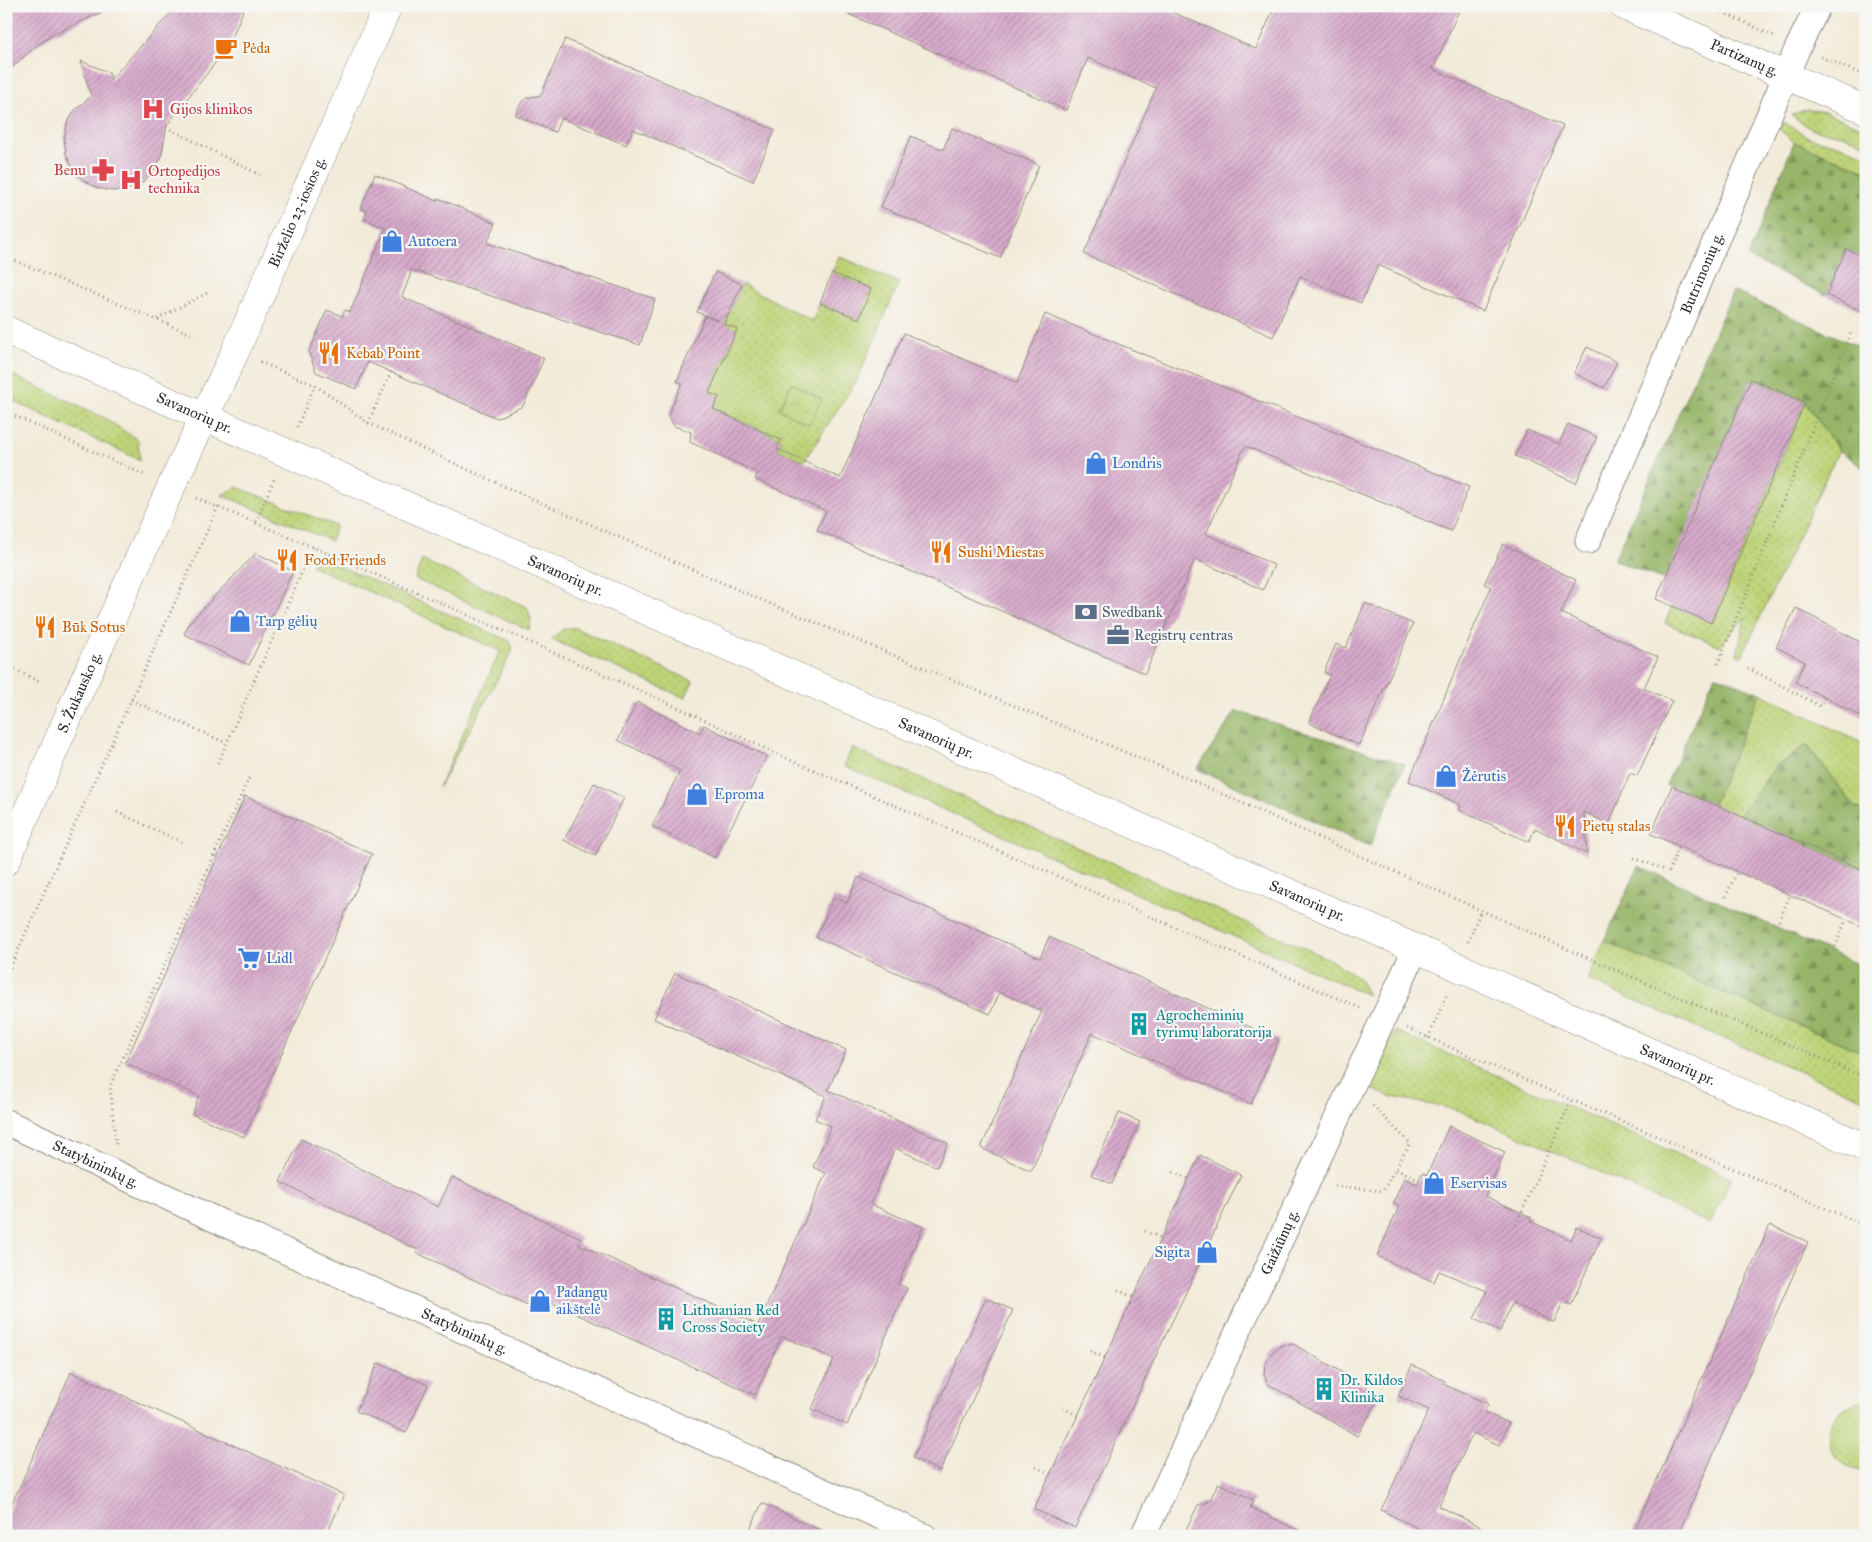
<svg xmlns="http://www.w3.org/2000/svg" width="1872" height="1542" viewBox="0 0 1872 1542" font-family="'IM FELL Great Primer',serif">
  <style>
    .grass { fill: url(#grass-dots); stroke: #747f51 }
    .forest { fill: url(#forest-firs); stroke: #60704a }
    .park { fill: url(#park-crowns); stroke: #747f51 }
    .building { fill: url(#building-hatch) }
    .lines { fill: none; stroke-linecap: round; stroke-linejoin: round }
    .minor-casing { stroke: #8f8b82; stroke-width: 27 }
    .tertiary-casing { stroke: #8f8b82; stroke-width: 29 }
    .secondary-casing { stroke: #8f8b82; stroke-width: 29 }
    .primary-casing { stroke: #8f8b82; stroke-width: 29 }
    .path { stroke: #8f8b82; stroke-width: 3; stroke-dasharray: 1 4; stroke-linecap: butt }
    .minor { stroke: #fff; stroke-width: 25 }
    .tertiary { stroke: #fff; stroke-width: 28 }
    .secondary { stroke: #fff; stroke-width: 28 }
    .primary { stroke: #fff; stroke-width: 28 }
    .labels { text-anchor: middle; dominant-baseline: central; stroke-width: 4.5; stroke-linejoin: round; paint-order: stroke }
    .food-label { font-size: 15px; fill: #c56008; stroke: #f6f6f2; text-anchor: start }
    .street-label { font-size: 15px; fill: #2b2b2b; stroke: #f6f6f2 }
    .health-label { font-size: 15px; fill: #be3a42; stroke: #f6f6f2; text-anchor: start }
    .shop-label { font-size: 15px; fill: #366cbe; stroke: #f6f6f2; text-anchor: start }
    .service-label { font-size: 15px; fill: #4e5e75; stroke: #f6f6f2; text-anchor: start }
    .culture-label { font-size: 15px; fill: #0d838f; stroke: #f6f6f2; text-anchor: start }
  </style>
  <defs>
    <pattern id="grass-dots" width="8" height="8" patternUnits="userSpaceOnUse" patternTransform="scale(1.25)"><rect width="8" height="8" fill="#bdd377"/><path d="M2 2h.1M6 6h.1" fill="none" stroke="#a3b567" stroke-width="1.8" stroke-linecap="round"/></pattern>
    <pattern id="forest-firs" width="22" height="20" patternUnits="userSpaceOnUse" patternTransform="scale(1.25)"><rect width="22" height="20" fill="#96b568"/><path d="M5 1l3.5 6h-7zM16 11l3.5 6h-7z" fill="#7b9356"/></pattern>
    <pattern id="park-crowns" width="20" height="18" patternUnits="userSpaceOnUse" patternTransform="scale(1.25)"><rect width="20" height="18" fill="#bdd377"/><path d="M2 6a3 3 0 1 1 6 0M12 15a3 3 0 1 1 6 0" fill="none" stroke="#a3b567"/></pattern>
    <pattern id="building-hatch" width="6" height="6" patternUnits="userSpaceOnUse" patternTransform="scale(1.25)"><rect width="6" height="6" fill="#d8aacc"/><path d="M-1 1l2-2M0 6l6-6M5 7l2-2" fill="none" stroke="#af8ba6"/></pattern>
  </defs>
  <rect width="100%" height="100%" fill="#f6f6f2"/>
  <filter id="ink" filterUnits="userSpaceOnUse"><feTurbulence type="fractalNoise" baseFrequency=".02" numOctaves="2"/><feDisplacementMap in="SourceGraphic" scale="10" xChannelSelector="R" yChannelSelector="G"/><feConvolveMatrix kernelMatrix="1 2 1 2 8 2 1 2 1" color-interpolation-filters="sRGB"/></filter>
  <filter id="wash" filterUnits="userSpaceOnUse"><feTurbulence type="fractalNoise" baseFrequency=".0096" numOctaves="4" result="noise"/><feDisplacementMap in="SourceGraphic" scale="20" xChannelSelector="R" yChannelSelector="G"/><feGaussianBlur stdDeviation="1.12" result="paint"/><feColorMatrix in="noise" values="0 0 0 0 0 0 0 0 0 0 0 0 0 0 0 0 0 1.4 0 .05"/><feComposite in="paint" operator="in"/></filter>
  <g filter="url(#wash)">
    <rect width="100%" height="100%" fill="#f3ebd9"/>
    <path class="grass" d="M 1807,109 L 1825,112 L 1866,129 L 1866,144 L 1843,135 L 1813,130 L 1791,115 Z
      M 1784,122 L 1808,137 L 1841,146 L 1866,155 L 1866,171 L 1794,142 L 1779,129 Z
      M 839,256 L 899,283 L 857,380 L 804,461 L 777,449 L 781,439 L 713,409 L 719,397 L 709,393 L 737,330 L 724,324 L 742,284 L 812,321 L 820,303 L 859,319 L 871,289 L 832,273 Z
      M 6,372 L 103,417 L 138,440 L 140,460 L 6,398 Z
      M 1805,402 L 1839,450 L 1742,656 L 1737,655 L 1745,617 L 1720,646 L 1665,623 L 1672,606 L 1712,622 Z
      M 237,487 L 336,526 L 331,541 L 222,495 Z
      M 321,558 L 510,641 L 513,650 L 439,787 L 500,651 L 310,565 Z
      M 422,560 L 527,607 L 531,618 L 529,630 L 415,579 Z
      M 575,628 L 693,681 L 685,698 L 551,639 L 563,629 Z
      M 1760,693 L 1866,745 L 1866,812 L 1854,806 L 1807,745 L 1776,766 L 1739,816 L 1713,804 Z
      M 852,748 L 1327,958 L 1358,977 L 1368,995 L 844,766 Z
      M 1604,941 L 1866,1054 L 1866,1100 L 1588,980 Z
      M 1395,1031 L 1732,1178 L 1710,1224 L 1572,1159 L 1457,1110 L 1388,1096 L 1367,1087 Z
      M 1863,1401 L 1866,1401 L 1866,1470 C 1821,1470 1813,1410 1863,1401 Z"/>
    <path class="forest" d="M 1794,142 L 1866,171 L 1866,258 L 1846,249 L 1826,295 L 1748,257 Z
      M 1733,291 L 1866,350 L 1866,470 L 1839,450 L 1805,402 L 1751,379 L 1665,580 L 1614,560 Z
      M 1715,675 L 1760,693 L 1713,804 L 1666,785 Z
      M 1236,711 L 1405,764 L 1370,846 L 1197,769 Z
      M 1807,745 L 1854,806 L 1866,812 L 1866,871 L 1739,816 L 1776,766 Z
      M 1639,866 L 1866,968 L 1866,1054 L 1604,941 Z"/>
    <path class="park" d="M 792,383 L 822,399 L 809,424 L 779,409 Z"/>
    <g id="blocks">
      <path class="building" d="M 6,6 L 115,6 L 54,34 L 37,45 L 6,73 Z
        M 177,6 L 245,6 L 229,45 L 167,125 L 161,158 L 153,172 L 142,183 L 128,189 L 113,191 L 97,188 L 83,180 L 73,169 L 66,154 L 64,139 L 67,123 L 75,110 L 91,96 L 81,61 L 110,73 L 110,80 Z
        M 830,6 L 1158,6 L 1256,49 L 1275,6 L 1461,6 L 1433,69 L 1563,126 L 1483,311 L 1378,265 L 1361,303 L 1300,276 L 1273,337 L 1084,254 L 1156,88 L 1088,58 L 1066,110 Z
        M 565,39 L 775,130 L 753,181 L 633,129 L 626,145 L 561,118 L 555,132 L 515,115 L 521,103 L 527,98 L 541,95 Z
        M 952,128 L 1039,165 L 1000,258 L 881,207 L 911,136 L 943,150 Z
        M 375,174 L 437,201 L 438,198 L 496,223 L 487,243 L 655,299 L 640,345 L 412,270 L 402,297 L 544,358 L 523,406 L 497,418 L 368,362 L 356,389 L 316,372 L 309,352 L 327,310 L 342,316 L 345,310 L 350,312 L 386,228 L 364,219 L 367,211 L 361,208 Z
        M 1846,249 L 1866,258 L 1866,313 L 1826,295 Z
        M 715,272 L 742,284 L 724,324 L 737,329 L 709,393 L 719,397 L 713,409 L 781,440 L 777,449 L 840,478 L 904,333 L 1017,383 L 1045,314 L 1469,487 L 1451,531 L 1245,446 L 1206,534 L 1274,565 L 1263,590 L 1195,559 L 1145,674 L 817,530 L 826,511 L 755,479 L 758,473 L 690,442 L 691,432 L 674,426 L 668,415 L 682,383 L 677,381 L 705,316 L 719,321 L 697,312 Z
        M 832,273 L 871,289 L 859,319 L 820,303 Z
        M 1587,347 L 1617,362 L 1604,388 L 1574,373 Z
        M 1751,379 L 1805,402 L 1711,623 L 1656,599 Z
        M 1568,424 L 1597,437 L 1576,483 L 1515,456 L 1527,430 L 1559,444 Z
        M 1503,544 L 1576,580 L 1561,613 L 1658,657 L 1644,688 L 1672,701 L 1637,776 L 1630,773 L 1609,824 L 1584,812 L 1587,854 L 1535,828 L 1529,842 L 1459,810 L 1461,805 L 1409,781 L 1491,587 L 1484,584 Z
        M 256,553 L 293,571 L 249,665 L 184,634 L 190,622 Z
        M 1365,603 L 1413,624 L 1359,745 L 1309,723 L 1330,675 L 1324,672 L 1336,644 L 1346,648 Z
        M 1796,608 L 1866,645 L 1866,719 L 1795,682 L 1805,662 L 1776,647 Z
        M 637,702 L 700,733 L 704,725 L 767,757 L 715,858 L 652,826 L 680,771 L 618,740 Z
        M 594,783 L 624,798 L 595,856 L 564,840 Z
        M 1672,786 L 1866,871 L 1866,928 L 1651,834 Z
        M 245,796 L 372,854 L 244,1137 L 192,1114 L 199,1096 L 125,1063 Z
        M 858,877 L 1040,958 L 1049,937 L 1279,1040 L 1251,1104 L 1092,1033 L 1031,1171 L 981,1148 L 1042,1011 L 1000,992 L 990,1014 L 816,937 L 834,897 L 847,903 Z
        M 675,973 L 846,1050 L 828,1090 L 948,1143 L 937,1167 L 895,1148 L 870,1204 L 923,1227 L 898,1284 L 907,1288 L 847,1425 L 812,1409 L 834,1359 L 782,1336 L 755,1395 L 552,1303 L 547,1314 L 417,1253 L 418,1250 L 280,1182 L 301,1139 L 438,1207 L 452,1177 L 581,1238 L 578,1244 L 758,1325 L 826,1173 L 813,1167 L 831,1126 L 815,1119 L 826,1096 L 654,1019 Z
        M 1119,1113 L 1140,1122 L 1112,1184 L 1091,1175 Z
        M 1449,1126 L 1505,1152 L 1485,1196 L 1531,1217 L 1530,1221 L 1571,1240 L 1577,1227 L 1601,1238 L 1571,1305 L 1563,1302 L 1554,1322 L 1512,1303 L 1500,1331 L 1474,1319 L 1487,1291 L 1439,1271 L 1434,1282 L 1377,1256 L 1399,1206 L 1393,1204 L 1404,1178 L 1417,1184 L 1422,1173 L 1427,1175 Z
        M 1200,1155 L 1241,1175 L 1075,1528 L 1034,1509 Z
        M 1770,1225 L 1808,1242 L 1677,1536 L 1632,1536 Z
        M 986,1298 L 1013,1310 L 940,1471 L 913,1458 Z
        M 1293,1344 L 1381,1395 L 1357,1436 L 1268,1384 L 1264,1374 L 1265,1365 L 1269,1356 L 1275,1349 L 1283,1345 Z
        M 378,1363 L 428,1385 L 406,1433 L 356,1411 Z
        M 1412,1365 L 1445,1381 L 1443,1384 L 1488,1404 L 1484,1412 L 1509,1423 L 1499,1445 L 1473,1433 L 1439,1506 L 1499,1536 L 1433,1536 L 1381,1510 L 1429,1410 L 1398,1396 Z
        M 71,1372 L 344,1495 L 326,1536 L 6,1536 L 6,1517 Z
        M 1218,1483 L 1254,1500 L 1250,1507 L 1310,1536 L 1183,1536 L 1198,1505 L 1209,1502 Z
        M 762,1503 L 833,1536 L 747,1536 Z"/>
    </g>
  </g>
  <g filter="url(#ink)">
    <use href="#blocks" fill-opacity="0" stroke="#8f8b82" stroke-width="1"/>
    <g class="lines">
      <defs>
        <g id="minor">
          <path id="s1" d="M 1588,541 L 1798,47 L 1818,6"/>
          <path id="s2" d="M 6,1122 L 229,1226 L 924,1536"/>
          <path id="s3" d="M 1143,1536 L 1416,948"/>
        </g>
        <g id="tertiary">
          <path id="s4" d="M 1624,6 L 1866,110"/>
        </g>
        <g id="secondary">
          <path id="s5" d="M 6,861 L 76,699 L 171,487 L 235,352 L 388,6"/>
        </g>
        <g id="primary">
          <path id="s6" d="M 6,330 L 1363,925 L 1866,1148"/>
        </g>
      </defs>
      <use href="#minor" class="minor-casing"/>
      <use href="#tertiary" class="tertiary-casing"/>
      <use href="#secondary" class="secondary-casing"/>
      <use href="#primary" class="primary-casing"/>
      <path class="path" d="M 1709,6 L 1774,36
        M 1821,57 L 1866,76
        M 166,127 L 260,175
        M 6,257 L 191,334
        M 157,319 L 209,292
        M 260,362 L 315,385 L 368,423 L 499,484 L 759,599 L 1175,773 L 1565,948 L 1866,1078
        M 6,412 L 147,476
        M 368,423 L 391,372
        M 297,427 L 315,385
        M 196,498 L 313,547 L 666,702 L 777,754 L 1360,1008
        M 256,522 L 275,477
        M 1718,664 L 1852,330
        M 6,665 L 40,682
        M 1748,668 L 1820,706 L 1824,698
        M 131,700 L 226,743
        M 218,763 L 313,547
        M 117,812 L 182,842
        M 1634,858 L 1663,869
        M 1669,872 L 1679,846
        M 1725,897 L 1737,872
        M 1779,921 L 1790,895
        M 1468,942 L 1481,910
        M 1835,947 L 1846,920
        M 6,977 L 218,507
        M 1407,1028 C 1559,1096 1713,1159 1866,1226
        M 1428,1038 L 1448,992
        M 116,1144 L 110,1086 L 249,778
        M 1396,1169 L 1419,1179
        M 1173,1172 L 1189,1179
        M 1335,1186 L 1383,1191 L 1410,1143 L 1371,1104
        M 1516,1225 L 1571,1101
        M 1145,1231 L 1161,1238
        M 1118,1290 L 1133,1297
        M 1090,1351 L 1105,1358
        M 1063,1408 L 1077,1415
        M 1036,1467 L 1050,1474"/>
      <use href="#minor" class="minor"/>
      <use href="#tertiary" class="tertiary"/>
      <use href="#secondary" class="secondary"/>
      <use href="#primary" class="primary"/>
    </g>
  </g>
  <defs>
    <symbol id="cafe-bare" viewBox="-9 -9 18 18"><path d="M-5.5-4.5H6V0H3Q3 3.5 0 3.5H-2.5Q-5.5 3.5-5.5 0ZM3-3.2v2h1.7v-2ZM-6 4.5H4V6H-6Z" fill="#e8710a" stroke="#f6f6f2" stroke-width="2.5" paint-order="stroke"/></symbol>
    <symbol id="hospital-bare" viewBox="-9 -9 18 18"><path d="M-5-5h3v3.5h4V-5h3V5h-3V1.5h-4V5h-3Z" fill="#e0444e" stroke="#f6f6f2" stroke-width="2.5" paint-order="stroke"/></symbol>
    <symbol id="pharmacy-bare" viewBox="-9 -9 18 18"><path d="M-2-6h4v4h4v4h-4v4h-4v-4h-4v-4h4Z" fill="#e0444e" stroke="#f6f6f2" stroke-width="2.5" paint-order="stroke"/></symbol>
    <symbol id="shop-bare" viewBox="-9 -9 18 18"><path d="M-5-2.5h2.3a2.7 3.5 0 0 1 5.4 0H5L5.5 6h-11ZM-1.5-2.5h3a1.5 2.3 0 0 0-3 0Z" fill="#3f7fe0" stroke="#f6f6f2" stroke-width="2.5" paint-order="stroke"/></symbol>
    <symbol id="restaurant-bare" viewBox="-9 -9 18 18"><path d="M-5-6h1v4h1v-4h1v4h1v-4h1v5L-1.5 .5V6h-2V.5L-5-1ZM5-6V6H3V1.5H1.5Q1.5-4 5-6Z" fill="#e8710a" stroke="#f6f6f2" stroke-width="2.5" paint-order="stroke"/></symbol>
    <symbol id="bank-bare" viewBox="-9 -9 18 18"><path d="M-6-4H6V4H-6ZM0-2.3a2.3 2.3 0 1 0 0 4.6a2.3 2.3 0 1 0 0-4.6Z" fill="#5c6f8a" stroke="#f6f6f2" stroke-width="2.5" paint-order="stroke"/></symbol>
    <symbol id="office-bare" viewBox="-9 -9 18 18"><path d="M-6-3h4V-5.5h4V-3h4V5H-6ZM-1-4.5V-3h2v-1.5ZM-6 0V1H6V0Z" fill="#5c6f8a" stroke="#f6f6f2" stroke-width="2.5" paint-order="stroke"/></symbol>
    <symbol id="supermarket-bare" viewBox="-9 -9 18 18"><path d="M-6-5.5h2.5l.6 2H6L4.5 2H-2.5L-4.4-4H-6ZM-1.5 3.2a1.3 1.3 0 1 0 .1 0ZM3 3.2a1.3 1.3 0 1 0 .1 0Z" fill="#3f7fe0" stroke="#f6f6f2" stroke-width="2.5" paint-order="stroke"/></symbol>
    <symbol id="building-bare" viewBox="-9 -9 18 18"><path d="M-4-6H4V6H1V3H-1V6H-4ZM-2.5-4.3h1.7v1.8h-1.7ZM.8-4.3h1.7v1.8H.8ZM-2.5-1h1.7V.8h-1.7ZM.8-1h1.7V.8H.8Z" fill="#0f9aa8" stroke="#f6f6f2" stroke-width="2.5" paint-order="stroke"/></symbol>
  </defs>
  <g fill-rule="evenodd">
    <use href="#cafe-bare" x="210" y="32" width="32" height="32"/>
    <use href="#hospital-bare" x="137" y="93" width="32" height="32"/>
    <use href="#pharmacy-bare" x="87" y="154" width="32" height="32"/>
    <use href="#hospital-bare" x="115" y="164" width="32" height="32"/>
    <use href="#shop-bare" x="376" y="225" width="32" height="32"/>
    <use href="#restaurant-bare" x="313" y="337" width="32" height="32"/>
    <use href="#shop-bare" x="1080" y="447" width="32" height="32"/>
    <use href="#restaurant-bare" x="925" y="536" width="32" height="32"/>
    <use href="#restaurant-bare" x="271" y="544" width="32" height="32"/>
    <use href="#bank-bare" x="1070" y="596" width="32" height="32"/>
    <use href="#shop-bare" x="224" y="605" width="32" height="32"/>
    <use href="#restaurant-bare" x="29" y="611" width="32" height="32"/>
    <use href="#office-bare" x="1102" y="619" width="32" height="32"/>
    <use href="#shop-bare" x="1430" y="760" width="32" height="32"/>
    <use href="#shop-bare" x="681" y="778" width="32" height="32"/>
    <use href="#restaurant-bare" x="1549" y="810" width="32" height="32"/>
    <use href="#supermarket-bare" x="233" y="942" width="32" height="32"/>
    <use href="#building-bare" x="1123" y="1008" width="32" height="32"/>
    <use href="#shop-bare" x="1418" y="1167" width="32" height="32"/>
    <use href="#shop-bare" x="1191" y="1236" width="32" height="32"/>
    <use href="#shop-bare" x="524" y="1285" width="32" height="32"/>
    <use href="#building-bare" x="650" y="1303" width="32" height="32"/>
    <use href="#building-bare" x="1308" y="1373" width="32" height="32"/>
  </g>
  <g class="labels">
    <g class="food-label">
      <text x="242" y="48">Pėda</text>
      <text x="346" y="353">Kebab Point</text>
      <text x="958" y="552">Sushi Miestas</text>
      <text x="304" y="560">Food Friends</text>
      <text x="62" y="627">Būk Sotus</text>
      <text x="1582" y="826">Pietų stalas</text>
    </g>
    <g class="street-label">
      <text stroke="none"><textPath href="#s4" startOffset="131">Partizanų g.</textPath></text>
      <text stroke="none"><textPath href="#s5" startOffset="711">Birželio 23-iosios g.</textPath></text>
      <text stroke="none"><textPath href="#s1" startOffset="291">Butrimonių g.</textPath></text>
      <text stroke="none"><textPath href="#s6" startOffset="206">Savanorių pr.</textPath></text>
      <text stroke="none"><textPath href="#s6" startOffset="611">Savanorių pr.</textPath></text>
      <text stroke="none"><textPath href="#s5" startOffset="184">S. Žukausko g.</textPath></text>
      <text stroke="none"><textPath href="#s6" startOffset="1016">Savanorių pr.</textPath></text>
      <text stroke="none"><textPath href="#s6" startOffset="1421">Savanorių pr.</textPath></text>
      <text stroke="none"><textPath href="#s6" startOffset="1826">Savanorių pr.</textPath></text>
      <text stroke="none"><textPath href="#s2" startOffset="99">Statybininkų g.</textPath></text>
      <text stroke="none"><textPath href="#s3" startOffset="324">Gaižiūnų g.</textPath></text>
      <text stroke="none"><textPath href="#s2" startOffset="504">Statybininkų g.</textPath></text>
    </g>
    <g class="health-label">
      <text x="170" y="109">Gijos klinikos</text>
      <text x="86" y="170" text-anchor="end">Benu</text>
      <text x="148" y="171">Ortopedijos<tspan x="148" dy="17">technika</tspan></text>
    </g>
    <g class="shop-label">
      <text x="408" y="241">Autoera</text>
      <text x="1112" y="463">Londris</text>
      <text x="256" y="621">Tarp gėlių</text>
      <text x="1462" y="776">Žėrutis</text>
      <text x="714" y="794">Eproma</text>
      <text x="266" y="958">Lidl</text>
      <text x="1450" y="1183">Eservisas</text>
      <text x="1190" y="1252" text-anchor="end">Sigita</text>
      <text x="556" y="1292">Padangų<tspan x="556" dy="17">aikštelė</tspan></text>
    </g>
    <g class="service-label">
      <text x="1102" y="612">Swedbank</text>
      <text x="1134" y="635">Registrų centras</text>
    </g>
    <g class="culture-label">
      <text x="1156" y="1015">Agrocheminių<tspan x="1156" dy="17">tyrimų laboratorija</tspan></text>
      <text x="682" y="1310">Lithuanian Red<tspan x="682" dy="17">Cross Society</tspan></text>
      <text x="1340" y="1380">Dr. Kildos<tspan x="1340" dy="17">Klinika</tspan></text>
    </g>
  </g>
  <rect width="1872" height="1542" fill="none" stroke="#f6f6f2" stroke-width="25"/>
</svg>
